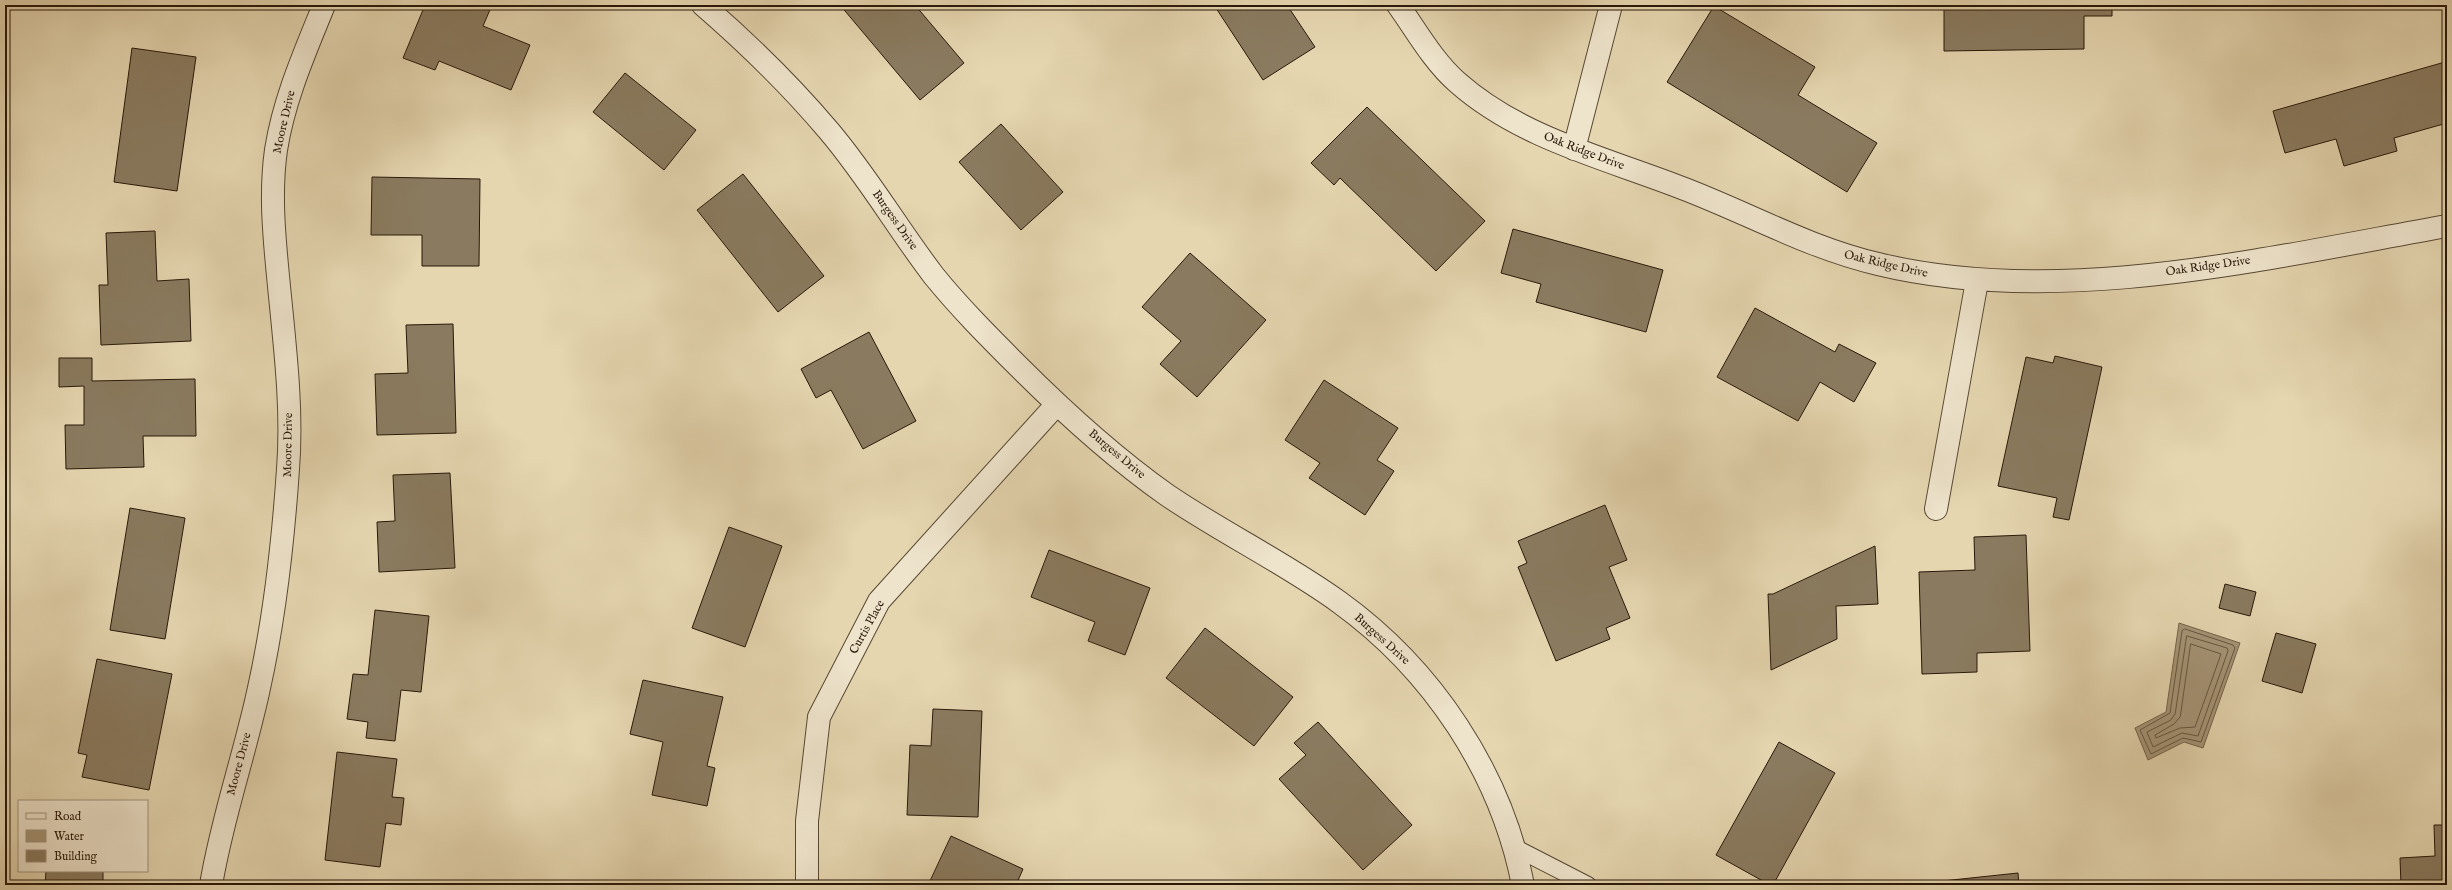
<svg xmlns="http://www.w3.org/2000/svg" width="2452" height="890" viewBox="0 0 2452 890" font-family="'IM FELL English',serif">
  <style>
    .water { fill: #a59577; stroke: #73634b }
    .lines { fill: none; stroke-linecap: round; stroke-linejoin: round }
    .shore { stroke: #665640; stroke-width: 1 }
    .building { fill: #8a7b60; stroke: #281809 }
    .lane-casing { stroke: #574833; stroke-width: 18 }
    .street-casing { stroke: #574833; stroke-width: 24 }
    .lane { stroke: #eee4cc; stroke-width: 16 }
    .street { stroke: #eee4cc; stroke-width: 22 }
    .labels { text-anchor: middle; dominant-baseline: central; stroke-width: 4; stroke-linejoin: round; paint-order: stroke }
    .street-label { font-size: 12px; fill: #281809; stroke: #eee4cc }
  </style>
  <rect width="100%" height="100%" fill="#e5d6b0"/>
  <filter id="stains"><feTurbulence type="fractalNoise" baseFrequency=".005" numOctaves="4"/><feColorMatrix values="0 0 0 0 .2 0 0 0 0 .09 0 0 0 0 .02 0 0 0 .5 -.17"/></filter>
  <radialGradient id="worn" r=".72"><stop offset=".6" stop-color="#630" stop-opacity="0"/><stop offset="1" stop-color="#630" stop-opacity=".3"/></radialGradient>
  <path class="water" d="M 2179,623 L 2240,643 L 2203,748 L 2184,742 L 2148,760 L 2135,728 L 2166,712 Z"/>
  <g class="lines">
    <path class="shore" d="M 2185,629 L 2233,645 L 2235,648 L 2201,742 L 2183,738 L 2151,754 L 2140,730 L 2170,713 L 2182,631 Z
      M 2187,636 L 2227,648 L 2228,651 L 2198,736 L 2182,733 L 2153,747 L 2147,732 L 2171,720 L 2175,714 Z
      M 2191,644 L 2221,654 L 2195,727 L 2180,728 L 2156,738 L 2155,735 L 2174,724 L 2180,717 Z"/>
  </g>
  <path class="building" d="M 425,5 L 492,5 L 483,26 L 530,45 L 511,90 L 439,61 L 435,70 L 403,58 Z
    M 840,5 L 915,5 L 964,63 L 920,100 Z
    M 1214,5 L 1287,5 L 1315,47 L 1263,80 Z
    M 1944,5 L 2112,5 L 2112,16 L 2084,16 L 2084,49 L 1944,51 Z
    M 1714,6 L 1815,67 L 1798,95 L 1877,143 L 1847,192 L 1667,82 Z
    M 132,48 L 196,57 L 177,191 L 114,182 Z
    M 2445,62 L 2447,69 L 2447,123 L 2394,138 L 2397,151 L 2344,166 L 2336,139 L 2285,153 L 2273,111 Z
    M 625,73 L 696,130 L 664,170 L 593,112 Z
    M 1367,107 L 1485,221 L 1436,271 L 1340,178 L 1334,185 L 1311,163 Z
    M 1001,124 L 1063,192 L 1021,230 L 959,162 Z
    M 743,174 L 824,276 L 778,312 L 697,210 Z
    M 372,177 L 480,179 L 479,266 L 422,266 L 422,235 L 371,235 Z
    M 1513,229 L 1663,270 L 1646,332 L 1536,302 L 1541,284 L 1501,273 Z
    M 155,231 L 157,281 L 189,279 L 191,341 L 101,345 L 99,285 L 108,285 L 106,233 Z
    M 1190,253 L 1266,320 L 1197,397 L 1160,364 L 1181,341 L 1142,307 Z
    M 1755,308 L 1835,352 L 1839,344 L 1876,363 L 1854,402 L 1820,382 L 1798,421 L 1717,377 Z
    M 453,324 L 456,433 L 377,435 L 375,374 L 408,373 L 406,325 Z
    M 869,332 L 916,421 L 863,449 L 831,390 L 816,398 L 801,369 Z
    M 2055,356 L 2102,367 L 2069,520 L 2053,517 L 2057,498 L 1998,486 L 2026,357 L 2053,363 Z
    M 59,358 L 92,358 L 92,381 L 195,379 L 196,436 L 143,436 L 144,467 L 66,469 L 65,425 L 84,425 L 84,386 L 59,387 Z
    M 1324,380 L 1398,428 L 1377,460 L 1394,471 L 1365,515 L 1309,478 L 1320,463 L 1285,440 Z
    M 450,473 L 455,568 L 379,572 L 377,522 L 395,521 L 393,475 Z
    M 1605,505 L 1627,560 L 1609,567 L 1630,618 L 1606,628 L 1610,639 L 1556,661 L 1518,567 L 1527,563 L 1518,541 Z
    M 130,508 L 185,518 L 165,639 L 110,630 Z
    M 729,527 L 782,546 L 745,647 L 692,628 Z
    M 2026,535 L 2030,651 L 1977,653 L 1977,672 L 1922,674 L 1919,572 L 1975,570 L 1974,537 Z
    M 1875,546 L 1878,604 L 1836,606 L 1837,639 L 1771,670 L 1768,594 L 1773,594 Z
    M 1049,550 L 1150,588 L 1125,655 L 1088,641 L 1095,622 L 1031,597 Z
    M 2225,584 L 2256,592 L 2250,616 L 2219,608 Z
    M 375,610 L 429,616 L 421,692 L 401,690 L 395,741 L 366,738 L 368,722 L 347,719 L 353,674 L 368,675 Z
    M 1205,628 L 1293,697 L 1254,746 L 1166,678 Z
    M 2276,633 L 2316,644 L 2302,693 L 2262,681 Z
    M 97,659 L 172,674 L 149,790 L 82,777 L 87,755 L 78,753 Z
    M 643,680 L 723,697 L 707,766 L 715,768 L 707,806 L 652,795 L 663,742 L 630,734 Z
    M 933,709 L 982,711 L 978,817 L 907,815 L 910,745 L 931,746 Z
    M 1318,722 L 1412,825 L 1363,870 L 1279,779 L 1306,755 L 1294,743 Z
    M 1779,742 L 1835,773 L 1773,885 L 1770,885 L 1716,855 Z
    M 337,752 L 397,759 L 392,797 L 404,798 L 401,825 L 386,823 L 380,867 L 325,860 Z
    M 2434,825 L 2447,825 L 2447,885 L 2401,885 L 2400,858 L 2435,856 Z
    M 951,836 L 1023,869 L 1016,885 L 929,883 Z
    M 46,871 L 103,871 L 103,885 L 45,885 Z
    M 2018,873 L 2019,885 L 1914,885 L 1914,884 Z"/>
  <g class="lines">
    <defs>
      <path id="lane" d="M 1514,847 L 1588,885"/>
      <path id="street" d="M 703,5 C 748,44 791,86 829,131 C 868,177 898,229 934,276 C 960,308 989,337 1018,366 C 1062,410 1116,459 1167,495 C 1223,533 1285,563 1339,602 C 1432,669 1501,772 1523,885
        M 1398,5 C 1416,30 1433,61 1457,82 C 1520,138 1605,158 1682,188 C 1748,213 1809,248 1878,264 C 2059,308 2267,258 2447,226
        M 1574,149 L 1611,5
        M 1936,509 L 1977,281
        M 211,885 C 222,818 245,754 259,688 C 275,616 283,543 288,469 C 293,406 284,340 278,276 C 274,235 270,192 276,150 C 284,99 305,52 324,5
        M 807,885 L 807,821 L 819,717 L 879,601 L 1057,404"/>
    </defs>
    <use href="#lane" class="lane-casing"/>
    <use href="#street" class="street-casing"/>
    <use href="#lane" class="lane"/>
    <use href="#street" class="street"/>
  </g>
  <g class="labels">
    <g class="street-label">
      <text transform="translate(284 122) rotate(-77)">Moore Drive</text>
      <text transform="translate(1584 151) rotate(21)">Oak Ridge Drive</text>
      <text transform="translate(895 220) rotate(55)">Burgess Drive</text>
      <text transform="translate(1886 264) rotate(13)">Oak Ridge Drive</text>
      <text transform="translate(2208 266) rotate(-8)">Oak Ridge Drive</text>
      <text transform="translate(288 445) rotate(-89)">Moore Drive</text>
      <text transform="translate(1117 454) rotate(40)">Burgess Drive</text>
      <text transform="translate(867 627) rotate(-61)">Curtis Place</text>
      <text transform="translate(1382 639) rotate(42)">Burgess Drive</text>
      <text transform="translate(239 764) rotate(-75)">Moore Drive</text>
    </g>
  </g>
  <rect width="2452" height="890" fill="none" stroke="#e5d6b0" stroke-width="20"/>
  <rect x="6" y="6" width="2440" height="878" fill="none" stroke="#281809" stroke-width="2"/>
  <rect x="10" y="10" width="2432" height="870" fill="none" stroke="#281809"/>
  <rect x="18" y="800" width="130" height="72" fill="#eee4cc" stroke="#9f927e"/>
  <rect x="26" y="813" width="20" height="6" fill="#eee4cc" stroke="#9f927e"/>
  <text x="54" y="820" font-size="12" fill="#281809">Road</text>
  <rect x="26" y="830" width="20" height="12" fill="#a59577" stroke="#9f927e"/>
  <text x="54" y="840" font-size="12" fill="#281809">Water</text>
  <rect x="26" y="850" width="20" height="12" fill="#8a7b60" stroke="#9f927e"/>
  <text x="54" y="860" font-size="12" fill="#281809">Building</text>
  <rect width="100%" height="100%" filter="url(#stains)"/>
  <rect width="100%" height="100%" fill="url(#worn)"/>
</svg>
